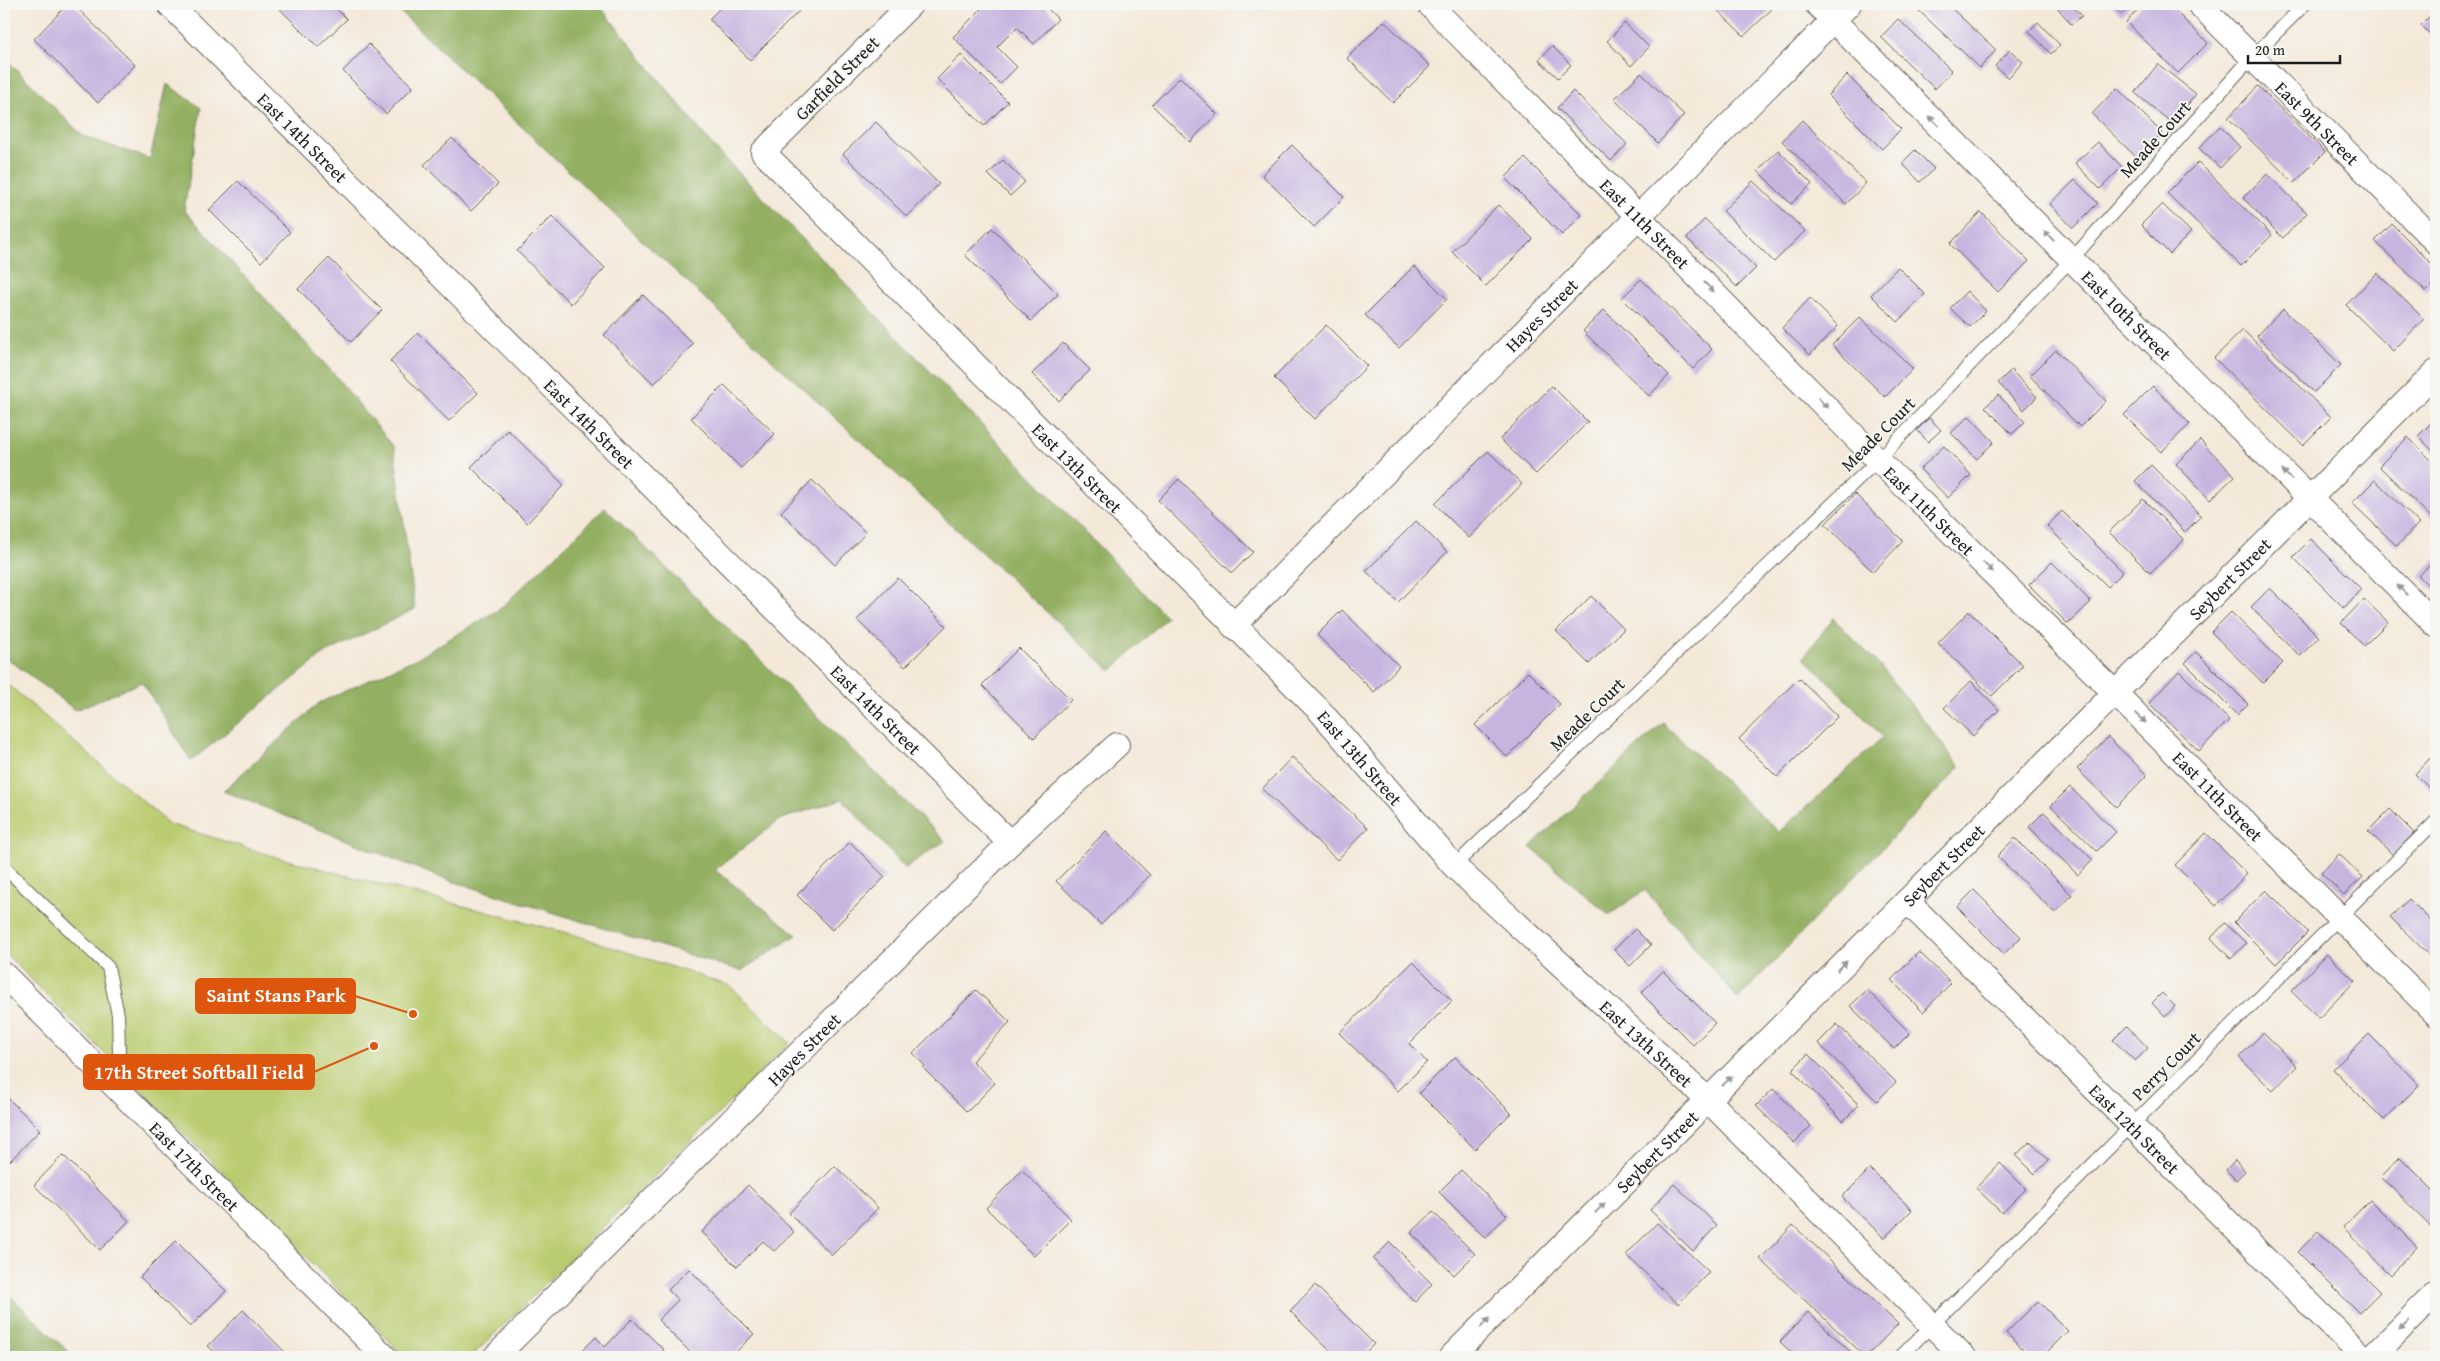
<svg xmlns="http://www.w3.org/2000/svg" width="2440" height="1361" viewBox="0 0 2440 1361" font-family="'Gentium Book Plus',serif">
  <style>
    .green { fill: #bacc6f; stroke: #6b7446 }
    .forest { fill: #93b062; stroke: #58663f }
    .building { fill: #c7b5e0 }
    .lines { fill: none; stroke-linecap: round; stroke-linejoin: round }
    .service-casing { stroke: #68645e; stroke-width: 14 }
    .minor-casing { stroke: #68645e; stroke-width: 26 }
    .service { stroke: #fff; stroke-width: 12 }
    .minor { stroke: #fff; stroke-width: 24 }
    .oneway { fill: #999 }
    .labels { text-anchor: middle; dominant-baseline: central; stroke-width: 4; stroke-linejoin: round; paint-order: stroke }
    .street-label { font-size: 18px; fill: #1c1c1c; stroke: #f6f6f2 }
    .leader { fill: none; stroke: #de560d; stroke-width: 2 }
    .callout-dot { fill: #de560d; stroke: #f6f6f2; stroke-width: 2 }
    .callout { fill: #de560d; stroke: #de560d; stroke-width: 2 }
    .callout-label { font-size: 19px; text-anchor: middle; font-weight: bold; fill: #fff }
  </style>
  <rect width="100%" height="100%" fill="#f6f6f2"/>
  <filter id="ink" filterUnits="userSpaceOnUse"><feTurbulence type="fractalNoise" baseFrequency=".02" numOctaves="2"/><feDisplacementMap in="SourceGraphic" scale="10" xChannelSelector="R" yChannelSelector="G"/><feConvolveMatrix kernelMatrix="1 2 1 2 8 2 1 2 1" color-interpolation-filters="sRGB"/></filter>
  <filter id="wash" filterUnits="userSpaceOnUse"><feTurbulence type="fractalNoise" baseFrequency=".0096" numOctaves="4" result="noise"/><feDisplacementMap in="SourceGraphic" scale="20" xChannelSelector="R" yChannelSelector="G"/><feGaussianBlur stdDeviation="1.12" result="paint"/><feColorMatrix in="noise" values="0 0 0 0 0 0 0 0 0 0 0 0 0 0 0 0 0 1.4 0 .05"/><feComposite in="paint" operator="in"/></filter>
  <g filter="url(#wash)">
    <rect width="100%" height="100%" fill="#f4e9d9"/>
    <path class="green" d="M 4,681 L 169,824 L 276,857 L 575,935 L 730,986 L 790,1043 L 471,1357 L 405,1357 L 4,952 Z"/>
    <path class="forest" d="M 392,4 L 598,4 L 713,146 L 1167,617 L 1111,671 L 638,237 Z
      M 4,57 L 83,136 L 150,159 L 167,84 L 201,108 L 184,210 L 334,374 L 394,447 L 415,609 L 324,654 L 191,761 L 142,682 L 75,710 L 4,656 Z
      M 605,508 L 945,841 L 905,868 L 842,799 L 779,820 L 715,870 L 797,935 L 741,971 L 439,877 L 223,791 L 319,703 L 417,658 L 500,609 Z
      M 1833,618 L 1885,671 L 1960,767 L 1738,999 L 1645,890 L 1609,915 L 1530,847 L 1663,723 L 1779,832 L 1883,737 L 1804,657 Z
      M 4,1290 L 74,1357 L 4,1357 Z"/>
    <g id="blocks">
      <path class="building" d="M 68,4 L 73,4 L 135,65 L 98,103 L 34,39 Z
        M 275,4 L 331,4 L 347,19 L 318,47 Z
        M 724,4 L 806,4 L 750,60 L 709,19 Z
        M 986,4 L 1043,4 L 1058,19 L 1034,44 L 1017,27 L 997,47 L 1017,67 L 1000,84 L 953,37 Z
        M 1711,4 L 1777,4 L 1744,36 Z
        M 1919,4 L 1947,4 L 1996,50 L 1980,68 L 1916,8 Z
        M 2061,4 L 2071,4 L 2082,16 L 2071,24 L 2057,7 Z
        M 2111,4 L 2133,4 L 2121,15 Z
        M 2143,4 L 2168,4 L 2208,43 L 2178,73 L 2126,22 Z
        M 2436,10 L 2436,40 L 2421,25 Z
        M 1898,19 L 1952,71 L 1935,89 L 1881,37 Z
        M 1384,21 L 1430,66 L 1393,103 L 1347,58 Z
        M 2038,22 L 2060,45 L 2051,54 L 2029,31 Z
        M 1625,23 L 1649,47 L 1631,66 L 1607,41 Z
        M 369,44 L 413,87 L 386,114 L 343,71 Z
        M 1552,46 L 1571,65 L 1558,78 L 1539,60 Z
        M 2010,50 L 2023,62 L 2008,78 L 1995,66 Z
        M 961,55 L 1008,102 L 984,126 L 937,79 Z
        M 2158,64 L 2196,94 L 2173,124 L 2135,93 Z
        M 1641,73 L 1684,115 L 1658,143 L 1614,99 Z
        M 1847,75 L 1901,129 L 1882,149 L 1828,95 Z
        M 1180,77 L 1217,114 L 1190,142 L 1152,105 Z
        M 2258,86 L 2325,152 L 2294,183 L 2228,118 Z
        M 2117,88 L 2162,133 L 2137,158 L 2092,114 Z
        M 1573,91 L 1627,144 L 1611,161 L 1557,108 Z
        M 1802,120 L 1866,183 L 1846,204 L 1782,141 Z
        M 876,122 L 939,184 L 907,217 L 843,154 Z
        M 2220,126 L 2240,147 L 2220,168 L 2199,148 Z
        M 452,138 L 498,184 L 471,211 L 424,165 Z
        M 2098,142 L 2122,167 L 2100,189 L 2075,163 Z
        M 1292,145 L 1344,197 L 1314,227 L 1262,175 Z
        M 1778,150 L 1812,184 L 1791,204 L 1758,171 Z
        M 1915,150 L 1934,169 L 1920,182 L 1902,163 Z
        M 1525,158 L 1582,215 L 1562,235 L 1505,178 Z
        M 1003,160 L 1025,182 L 1010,196 L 988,174 Z
        M 2198,162 L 2272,235 L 2241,266 L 2167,193 Z
        M 2267,174 L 2307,213 L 2283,238 L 2243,198 Z
        M 2075,180 L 2098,203 L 2073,228 L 2050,204 Z
        M 238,181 L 290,232 L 261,262 L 209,210 Z
        M 1753,181 L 1805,231 L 1774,262 L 1723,211 Z
        M 2162,204 L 2191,232 L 2170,254 L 2141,225 Z
        M 1498,205 L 1533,239 L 1486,286 L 1452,252 Z
        M 1981,212 L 2029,261 L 1998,292 L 1950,244 Z
        M 552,216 L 605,268 L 571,304 L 517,251 Z
        M 1705,219 L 1756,268 L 1737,287 L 1687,238 Z
        M 2392,224 L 2436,268 L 2436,281 L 2426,291 L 2375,241 Z
        M 992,228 L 1058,294 L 1031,321 L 965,255 Z
        M 329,258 L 382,310 L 351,342 L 298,289 Z
        M 1414,266 L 1447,299 L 1399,348 L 1365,315 Z
        M 1898,267 L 1925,294 L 1898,322 L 1871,295 Z
        M 2377,273 L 2424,319 L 2393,351 L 2346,305 Z
        M 1641,279 L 1712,349 L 1693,369 L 1622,298 Z
        M 1967,291 L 1986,311 L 1970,327 L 1950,308 Z
        M 643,295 L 693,344 L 654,384 L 604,335 Z
        M 1810,298 L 1838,326 L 1810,355 L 1782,328 Z
        M 2283,309 L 2341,365 L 2314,392 L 2257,336 Z
        M 1604,310 L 1669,375 L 1649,396 L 1583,331 Z
        M 1860,317 L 1913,369 L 1885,397 L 1832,345 Z
        M 1326,325 L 1367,366 L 1315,419 L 1274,378 Z
        M 2243,330 L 2331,417 L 2303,445 L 2214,358 Z
        M 418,333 L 478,393 L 449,421 L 390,361 Z
        M 1063,343 L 1090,370 L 1059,401 L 1032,374 Z
        M 2056,350 L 2106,401 L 2080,427 L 2030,376 Z
        M 2011,370 L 2037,397 L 2024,410 L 1998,383 Z
        M 724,385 L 775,434 L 741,468 L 691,418 Z
        M 1552,386 L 1588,422 L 1536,474 L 1500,439 Z
        M 2153,386 L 2190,424 L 2161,452 L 2124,415 Z
        M 1998,395 L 2025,422 L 2012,434 L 1985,407 Z
        M 1969,416 L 1994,442 L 1977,459 L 1951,433 Z
        M 1929,418 L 1941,430 L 1928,442 L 1917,430 Z
        M 2436,418 L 2436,454 L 2418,436 Z
        M 508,430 L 564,485 L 527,523 L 471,467 Z
        M 2408,437 L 2436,465 L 2436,522 L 2379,466 Z
        M 2200,440 L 2235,476 L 2210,500 L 2176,464 Z
        M 1944,446 L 1971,475 L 1948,498 L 1920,469 Z
        M 1488,451 L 1522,484 L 1469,538 L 1435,504 Z
        M 2151,465 L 2201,516 L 2185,532 L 2135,481 Z
        M 1179,479 L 1253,552 L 1232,573 L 1158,500 Z
        M 812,480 L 866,533 L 835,565 L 781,512 Z
        M 2375,480 L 2419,523 L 2397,546 L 2352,503 Z
        M 1855,494 L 1903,541 L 1873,572 L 1825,524 Z
        M 2143,499 L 2184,540 L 2150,573 L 2109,532 Z
        M 2062,511 L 2123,572 L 2108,587 L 2047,526 Z
        M 1416,521 L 1447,552 L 1398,602 L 1366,571 Z
        M 2311,539 L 2361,589 L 2344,608 L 2293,557 Z
        M 2436,558 L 2436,593 L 2419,576 Z
        M 2052,562 L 2091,602 L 2068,624 L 2029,585 Z
        M 898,578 L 946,626 L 905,667 L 857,620 Z
        M 2270,588 L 2319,637 L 2300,656 L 2251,607 Z
        M 1591,596 L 1624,629 L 1589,664 L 1556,631 Z
        M 2364,599 L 2388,622 L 2364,646 L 2341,623 Z
        M 1342,610 L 1399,666 L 1374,692 L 1317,635 Z
        M 1969,611 L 2023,665 L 1992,696 L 1938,643 Z
        M 2231,612 L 2283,663 L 2263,683 L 2211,632 Z
        M 1019,648 L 1071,700 L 1034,738 L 982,685 Z
        M 2196,652 L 2248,704 L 2237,715 L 2185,663 Z
        M 2179,671 L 2229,720 L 2199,751 L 2149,703 Z
        M 1528,672 L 1560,704 L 1507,757 L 1475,725 Z
        M 1799,678 L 1838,716 L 1777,777 L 1739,739 Z
        M 1971,681 L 1999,710 L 1973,736 L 1944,708 Z
        M 2108,737 L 2147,775 L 2116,807 L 2077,769 Z
        M 2436,752 L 2436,795 L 2415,774 Z
        M 1292,757 L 1368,828 L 1337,860 L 1262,789 Z
        M 2070,787 L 2116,832 L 2097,851 L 2051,806 Z
        M 2390,809 L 2414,833 L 2393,855 L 2368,831 Z
        M 2044,812 L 2093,860 L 2078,875 L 2029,827 Z
        M 1106,831 L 1150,875 L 1101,925 L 1056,881 Z
        M 2206,833 L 2247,874 L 2216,906 L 2175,865 Z
        M 2015,838 L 2072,895 L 2055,913 L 1997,856 Z
        M 850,842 L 885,877 L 832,930 L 797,895 Z
        M 2339,854 L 2363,877 L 2344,895 L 2321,873 Z
        M 1974,890 L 2021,937 L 2004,954 L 1957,907 Z
        M 2266,890 L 2308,932 L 2276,964 L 2234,922 Z
        M 2409,899 L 2436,926 L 2436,962 L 2390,917 Z
        M 2225,923 L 2246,943 L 2231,959 L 2211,938 Z
        M 1635,929 L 1651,945 L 1630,966 L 1614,950 Z
        M 1919,952 L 1951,983 L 1923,1012 L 1891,980 Z
        M 2327,954 L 2355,981 L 2319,1018 L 2291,991 Z
        M 1413,962 L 1452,1001 L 1409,1044 L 1427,1062 L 1398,1091 L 1339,1033 Z
        M 1663,971 L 1715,1023 L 1693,1045 L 1641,993 Z
        M 976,990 L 1010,1022 L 972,1061 L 995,1083 L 967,1112 L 923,1068 L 925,1066 L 913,1053 Z
        M 1867,990 L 1910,1033 L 1894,1049 L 1850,1006 Z
        M 2162,993 L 2175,1006 L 2165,1017 L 2152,1003 Z
        M 1837,1024 L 1896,1082 L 1877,1101 L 1818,1043 Z
        M 2127,1026 L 2148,1048 L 2135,1061 L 2113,1040 Z
        M 2263,1033 L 2297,1066 L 2273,1091 L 2239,1057 Z
        M 2369,1034 L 2419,1085 L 2384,1120 L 2333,1069 Z
        M 1808,1054 L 1859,1105 L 1843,1121 L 1792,1070 Z
        M 1455,1057 L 1511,1113 L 1475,1149 L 1419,1093 Z
        M 1773,1089 L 1811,1126 L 1794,1143 L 1756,1106 Z
        M 4,1094 L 40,1130 L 10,1161 L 4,1155 Z
        M 2030,1142 L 2049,1160 L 2035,1174 L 2016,1155 Z
        M 63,1155 L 129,1221 L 100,1250 L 34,1185 Z
        M 2400,1157 L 2436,1193 L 2436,1231 L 2381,1177 Z
        M 2235,1160 L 2245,1171 L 2236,1180 L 2226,1170 Z
        M 2000,1163 L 2026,1189 L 2002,1213 L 1976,1188 Z
        M 835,1166 L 878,1208 L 832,1255 L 789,1213 Z
        M 1870,1169 L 1912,1210 L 1884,1238 L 1842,1197 Z
        M 1022,1170 L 1071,1219 L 1034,1256 L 986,1208 Z
        M 1461,1170 L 1507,1215 L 1485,1238 L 1439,1192 Z
        M 1674,1184 L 1717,1225 L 1693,1251 L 1650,1210 Z
        M 748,1185 L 794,1232 L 774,1251 L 763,1241 L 737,1267 L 702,1232 Z
        M 2370,1200 L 2417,1247 L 2390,1275 L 2343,1227 Z
        M 1433,1212 L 1475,1254 L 1454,1275 L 1411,1233 Z
        M 1657,1223 L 1709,1272 L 1678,1304 L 1626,1255 Z
        M 1793,1225 L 1898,1324 L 1866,1357 L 1760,1259 Z
        M 2318,1231 L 2380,1292 L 2359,1313 L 2298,1252 Z
        M 176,1241 L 226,1291 L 190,1327 L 140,1277 Z
        M 1390,1242 L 1432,1284 L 1415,1302 L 1373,1259 Z
        M 689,1269 L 754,1334 L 731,1357 L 695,1357 L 658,1320 L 678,1300 L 668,1290 Z
        M 1315,1285 L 1374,1344 L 1361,1357 L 1336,1357 L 1290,1311 Z
        M 2038,1301 L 2068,1331 L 2042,1357 L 2031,1357 L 2006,1333 Z
        M 243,1310 L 290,1357 L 220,1357 L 208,1346 Z
        M 1808,1312 L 1856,1357 L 1797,1357 L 1780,1342 Z
        M 632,1319 L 664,1350 L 656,1357 L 576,1357 L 596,1337 L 605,1347 Z"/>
    </g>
  </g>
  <g filter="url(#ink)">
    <use href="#blocks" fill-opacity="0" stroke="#68645e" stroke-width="1"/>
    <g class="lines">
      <defs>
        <path id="service" d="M 1454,866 L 1878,460 L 2072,259 L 2252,57 L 2305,4
          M 4,867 L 108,967 L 118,1015 L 120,1089
          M 1900,1357 L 2436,821"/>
        <g id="minor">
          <path id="s1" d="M 169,4 L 1010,843"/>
          <path id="s2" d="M 911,4 L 763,152 L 1320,711 L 1454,866 L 1708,1100 L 1964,1357"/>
          <path id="s3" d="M 1429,4 L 1878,460 L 2115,693 L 2436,1014"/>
          <path id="s4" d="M 1817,4 L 2436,625"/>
          <path id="s5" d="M 2199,4 L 2436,242"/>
          <path id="s6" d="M 1233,626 L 1849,4"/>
          <path id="s7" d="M 1907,901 L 2363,1357"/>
          <path id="s8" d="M 4,975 L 385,1357"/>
          <path id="s9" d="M 495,1357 L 1010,843 L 1117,745"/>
          <path id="s10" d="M 1451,1357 L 2436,372"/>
          <path d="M 2372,1357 L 2436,1293"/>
        </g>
      </defs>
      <use href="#service" class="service-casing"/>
      <use href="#minor" class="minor-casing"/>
      <use href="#service" class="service"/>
      <use href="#minor" class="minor"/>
    </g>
    <defs><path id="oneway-solid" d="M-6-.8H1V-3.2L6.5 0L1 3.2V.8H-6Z" transform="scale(1.25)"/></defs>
    <g class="oneway">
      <use href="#oneway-solid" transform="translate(1934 121) rotate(-135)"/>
      <use href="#oneway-solid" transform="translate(2049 236) rotate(-135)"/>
      <use href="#oneway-solid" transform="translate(1709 287) rotate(46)"/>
      <use href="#oneway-solid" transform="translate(1823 403) rotate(46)"/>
      <use href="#oneway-solid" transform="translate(2287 475) rotate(-135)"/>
      <use href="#oneway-solid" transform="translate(1988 567) rotate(44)"/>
      <use href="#oneway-solid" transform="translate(2402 590) rotate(-135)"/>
      <use href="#oneway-solid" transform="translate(2141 718) rotate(45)"/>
      <use href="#oneway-solid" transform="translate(1842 966) rotate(-45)"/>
      <use href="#oneway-solid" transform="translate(1727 1081) rotate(-45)"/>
      <use href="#oneway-solid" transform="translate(1600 1208) rotate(-45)"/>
      <use href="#oneway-solid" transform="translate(1485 1323) rotate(-45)"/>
      <use href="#oneway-solid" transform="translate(2404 1325) rotate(135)"/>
    </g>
  </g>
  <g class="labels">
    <g class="street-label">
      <text transform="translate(837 78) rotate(-45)">Garfield Street</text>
      <text stroke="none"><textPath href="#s5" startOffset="168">East 9th Street</textPath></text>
      <text stroke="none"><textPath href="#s1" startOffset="189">East 14th Street</textPath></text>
      <text transform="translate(2155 139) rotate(-48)">Meade Court</text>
      <text stroke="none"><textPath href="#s3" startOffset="308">East 11th Street</textPath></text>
      <text stroke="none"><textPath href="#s6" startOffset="438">Hayes Street</textPath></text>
      <text stroke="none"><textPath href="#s4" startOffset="439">East 10th Street</textPath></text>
      <text stroke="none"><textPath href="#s1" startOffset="594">East 14th Street</textPath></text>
      <text transform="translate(1878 434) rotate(-45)">Meade Court</text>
      <text stroke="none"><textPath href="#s2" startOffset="655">East 13th Street</textPath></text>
      <text stroke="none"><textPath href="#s3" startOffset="712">East 11th Street</textPath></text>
      <text stroke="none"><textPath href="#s10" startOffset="1101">Seybert Street</textPath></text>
      <text stroke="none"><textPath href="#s1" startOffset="999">East 14th Street</textPath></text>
      <text transform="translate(1587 714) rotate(-44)">Meade Court</text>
      <text stroke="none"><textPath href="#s2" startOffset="1060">East 13th Street</textPath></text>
      <text stroke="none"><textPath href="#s3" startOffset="1118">East 11th Street</textPath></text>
      <text stroke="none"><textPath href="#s10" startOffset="696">Seybert Street</textPath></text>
      <text stroke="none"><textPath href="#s2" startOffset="1465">East 13th Street</textPath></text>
      <text stroke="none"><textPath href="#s9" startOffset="436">Hayes Street</textPath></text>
      <text transform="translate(2166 1066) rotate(-45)">Perry Court</text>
      <text stroke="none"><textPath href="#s7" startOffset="322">East 12th Street</textPath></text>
      <text stroke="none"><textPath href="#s10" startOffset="291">Seybert Street</textPath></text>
      <text stroke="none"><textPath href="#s8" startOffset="270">East 17th Street</textPath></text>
    </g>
  </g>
  <path class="leader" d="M413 1014L355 996M374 1046L314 1072"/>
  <g class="callout-dot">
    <circle cx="413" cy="1014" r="5"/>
    <circle cx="374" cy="1046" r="5"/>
  </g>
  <g class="callout">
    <rect x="196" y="979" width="159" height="34" rx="5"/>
    <rect x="84" y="1055" width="230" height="34" rx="5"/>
  </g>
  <g class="callout-label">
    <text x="276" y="1002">Saint Stans Park</text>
    <text x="199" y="1079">17th Street Softball Field</text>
  </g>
  <rect width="2440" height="1361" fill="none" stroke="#f6f6f2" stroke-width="20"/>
  <path d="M2248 55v8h92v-8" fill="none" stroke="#1c1c1c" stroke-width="2.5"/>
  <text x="2255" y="55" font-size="15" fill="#1c1c1c" stroke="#f6f6f2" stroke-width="4" paint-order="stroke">20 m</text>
</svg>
